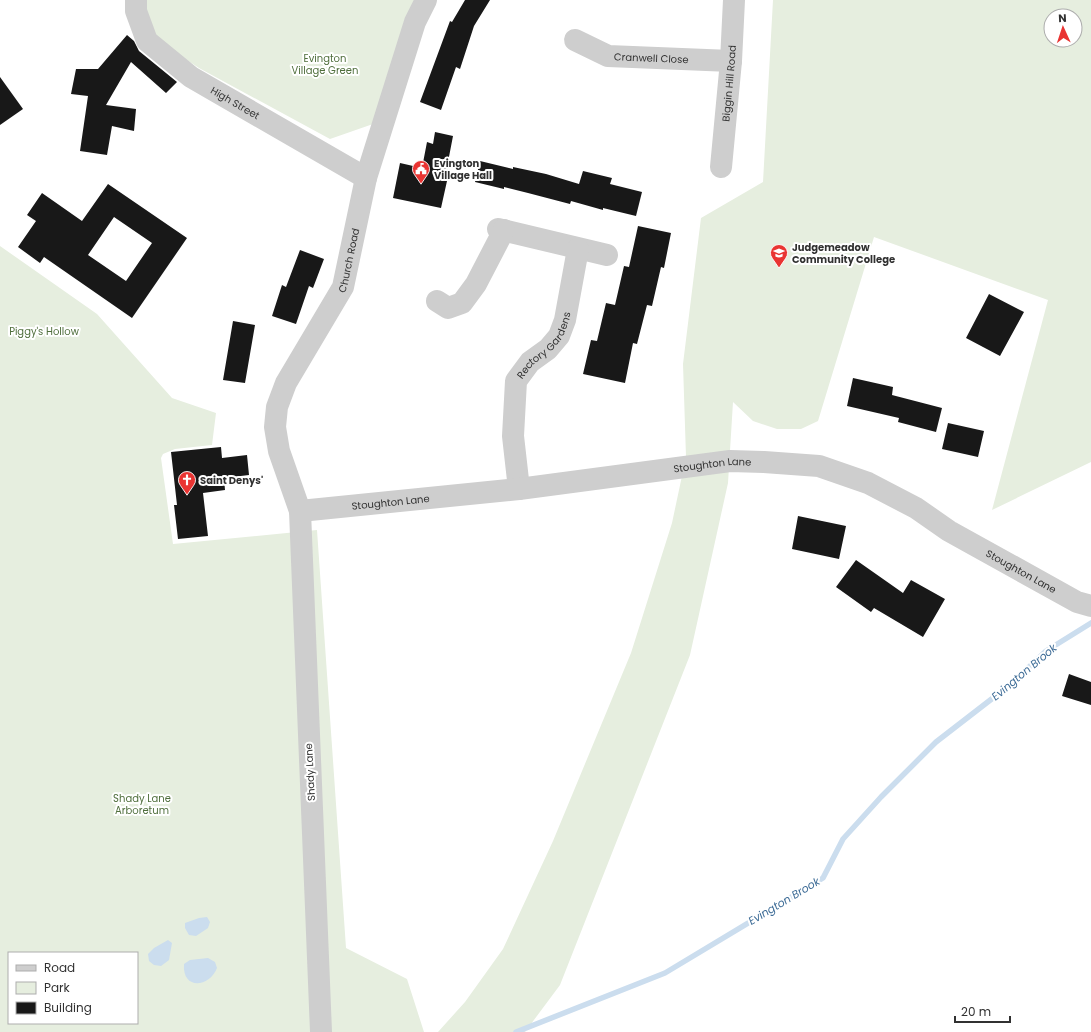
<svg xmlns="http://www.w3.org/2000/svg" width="1091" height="1032" viewBox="0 0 1091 1032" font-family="Poppins,sans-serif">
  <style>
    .green { fill: #e6eedf; fill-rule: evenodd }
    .water { fill: #cbddee }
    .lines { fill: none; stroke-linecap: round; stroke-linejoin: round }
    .stream { stroke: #cbddee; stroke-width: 5.5 }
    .building { fill: #181818; fill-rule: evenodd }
    .minor { stroke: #cecece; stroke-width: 22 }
    .labels { text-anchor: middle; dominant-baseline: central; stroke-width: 4; stroke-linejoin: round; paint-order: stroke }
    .street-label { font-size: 10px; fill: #313131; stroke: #fff }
    .park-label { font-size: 10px; fill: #4f6e3c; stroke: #fff }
    .poi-label { font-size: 10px; font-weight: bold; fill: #313131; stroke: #fff; text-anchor: start }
    .water-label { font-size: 11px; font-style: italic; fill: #3c6b96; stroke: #fff }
  </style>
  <rect width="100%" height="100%" fill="#fff"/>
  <path class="green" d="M 144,0 L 419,0 L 373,124 L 330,139 L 199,68 L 161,43 L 150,28 Z
    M 773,0 L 1091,0 L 1091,462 L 992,510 L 1048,300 L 874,237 L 818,421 L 801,429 L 777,429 L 753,421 L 733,402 L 728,483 L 690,655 L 560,985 L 525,1032 L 438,1032 L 465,1002 L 503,949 L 553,841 L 631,653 L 672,523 L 686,457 L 683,364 L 701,218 L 763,182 ZM 1051,16 L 1075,16 L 1075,40 L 1051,40 Z
    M 0,246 L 97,314 L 172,398 L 216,413 L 212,445 L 175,449 L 163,454 L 161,458 L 173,544 L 317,530 L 346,948 L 407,979 L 424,1032 L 0,1032 ZM 9,953 L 137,953 L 137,1023 L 9,1023 Z"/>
  <path class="water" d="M 207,917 L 210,922 L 208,928 L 196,936 L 189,935 L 185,928 L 185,923 L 199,918 Z
    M 168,940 L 172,943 L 169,960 L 161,966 L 154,965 L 149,961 L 148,954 L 154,948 Z
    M 208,958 L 215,962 L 217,968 C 209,988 182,990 184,964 L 190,960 Z"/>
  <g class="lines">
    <path class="stream" d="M 516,1032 L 665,973 L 823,878 L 843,839 L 881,797 L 936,742 L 1011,684 L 1046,651 L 1091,623"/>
  </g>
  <path class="building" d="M 465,0 L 490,0 L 474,26 L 460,69 L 456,67 L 441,110 L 420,102 L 450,21 L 452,22 Z
    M 127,35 L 134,41 L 139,51 L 177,82 L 166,93 L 131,62 L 106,105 L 136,109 L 134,131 L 112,126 L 107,155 L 80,151 L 88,96 L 71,94 L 76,69 L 98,69 Z
    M 0,77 L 23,109 L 0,125 Z
    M 435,132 L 453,136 L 448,162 L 451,163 L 441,208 L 393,198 L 400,163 L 422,168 L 427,142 L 433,144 Z
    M 480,161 L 513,169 L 513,167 L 546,174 L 579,184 L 583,171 L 612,178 L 610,184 L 642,192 L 636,216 L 603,208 L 603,210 L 571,201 L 570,204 L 528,193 L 504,187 L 504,189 L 475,182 Z
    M 108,184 L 187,238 L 132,318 L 44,257 L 40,263 L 18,247 L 36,221 L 27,215 L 42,193 L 82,221 ZM 114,217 L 152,243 L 126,281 L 88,255 Z
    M 638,226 L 671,233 L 664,268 L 661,267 L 652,306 L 647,305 L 637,344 L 633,343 L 625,383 L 583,374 L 591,340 L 597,341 L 606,303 L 615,305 L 624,266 L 629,267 Z
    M 300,250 L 324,259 L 313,288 L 309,286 L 296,324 L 272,316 L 282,285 L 286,287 Z
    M 989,294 L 1024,312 L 1000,356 L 966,338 Z
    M 233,321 L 255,325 L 245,383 L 223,380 Z
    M 853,378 L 893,387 L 892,395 L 942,408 L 936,432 L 898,422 L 899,418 L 847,406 Z
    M 948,423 L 984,431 L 978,457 L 942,449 Z
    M 221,447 L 222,458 L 247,455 L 249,475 L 224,478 L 225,490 L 203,493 L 208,536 L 178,539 L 174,505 L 177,505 L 171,452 Z
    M 798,516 L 846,526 L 839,559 L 792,549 Z
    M 856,560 L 903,593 L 911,580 L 945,599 L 923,637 L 874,608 L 871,612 L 836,587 Z
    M 1069,674 L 1091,682 L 1091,705 L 1062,696 Z"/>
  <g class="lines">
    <g class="minor">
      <path id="s1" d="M 136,0 L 136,11 L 147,41 L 191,77 L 366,178"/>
      <path id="s2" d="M 575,40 L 608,56 L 731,61"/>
      <path id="s3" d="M 721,167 L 731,61 L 734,0"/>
      <path d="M 498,229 L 607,255"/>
      <path d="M 437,301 L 448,308 L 462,303 L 476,284 L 504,230"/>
      <path id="s4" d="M 519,489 L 513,436 L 516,381 L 530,362 L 548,349 L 559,336 L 565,320 L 578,249"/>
      <path id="s5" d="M 300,511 L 519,489 L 730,461 L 764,462 L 819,466 L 868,483 L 916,508 L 949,531 L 1077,602 L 1091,606"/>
      <path id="s6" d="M 321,1032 L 300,511 L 279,451 L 275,427 L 277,407 L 286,383 L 343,287 L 366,178 L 415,22 L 426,0"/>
    </g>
  </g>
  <defs>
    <symbol id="civic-pin" viewBox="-11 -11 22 30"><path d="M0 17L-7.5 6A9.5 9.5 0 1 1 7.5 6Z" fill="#e93432" stroke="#fff"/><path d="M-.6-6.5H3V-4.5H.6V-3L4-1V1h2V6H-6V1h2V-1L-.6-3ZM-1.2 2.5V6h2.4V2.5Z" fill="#fff"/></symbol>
    <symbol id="school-pin" viewBox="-11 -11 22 30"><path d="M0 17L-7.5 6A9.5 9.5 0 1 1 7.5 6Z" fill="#e93432" stroke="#fff"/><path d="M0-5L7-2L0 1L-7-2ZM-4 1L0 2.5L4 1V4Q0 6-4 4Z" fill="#fff"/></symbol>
    <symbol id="church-pin" viewBox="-11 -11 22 30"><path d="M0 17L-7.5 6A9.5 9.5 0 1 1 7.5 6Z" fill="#e93432" stroke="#fff"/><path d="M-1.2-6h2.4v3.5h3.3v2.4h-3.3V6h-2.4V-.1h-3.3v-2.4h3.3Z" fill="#fff"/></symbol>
  </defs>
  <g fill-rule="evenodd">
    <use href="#civic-pin" x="411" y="159" width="20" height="27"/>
    <use href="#school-pin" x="769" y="243" width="20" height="27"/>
    <use href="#church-pin" x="177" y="470" width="20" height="27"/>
  </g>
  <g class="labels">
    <g class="street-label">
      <text stroke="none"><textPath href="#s2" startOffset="80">Cranwell Close</textPath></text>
      <text stroke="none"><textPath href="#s3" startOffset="84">Biggin Hill Road</textPath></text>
      <text stroke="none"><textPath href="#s1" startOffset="151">High Street</textPath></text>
      <text stroke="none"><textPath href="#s6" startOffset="794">Church Road</textPath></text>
      <text stroke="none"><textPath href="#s4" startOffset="155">Rectory Gardens</textPath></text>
      <text stroke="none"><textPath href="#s5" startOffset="415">Stoughton Lane</textPath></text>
      <text stroke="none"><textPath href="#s5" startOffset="91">Stoughton Lane</textPath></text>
      <text stroke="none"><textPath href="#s5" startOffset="751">Stoughton Lane</textPath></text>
      <text transform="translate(310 772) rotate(-93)">Shady Lane</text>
    </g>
    <g class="park-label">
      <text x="325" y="58">Evington<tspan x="325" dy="12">Village Green</tspan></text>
      <text x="44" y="331">Piggy's Hollow</text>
      <text x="142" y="798">Shady Lane<tspan x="142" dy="12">Arboretum</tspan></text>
    </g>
    <g class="poi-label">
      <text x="434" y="163">Evington<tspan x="434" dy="12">Village Hall</tspan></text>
      <text x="792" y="247">Judgemeadow<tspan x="792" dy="12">Community College</tspan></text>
      <text x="200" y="480">Saint Denys'</text>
    </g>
    <g class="water-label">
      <text transform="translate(1024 672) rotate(-40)">Evington Brook</text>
      <text transform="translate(784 901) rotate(-31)">Evington Brook</text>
    </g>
  </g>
  <rect x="8" y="952" width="130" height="72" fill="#ffffff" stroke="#adadad"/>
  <rect x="16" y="965" width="20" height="6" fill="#cecece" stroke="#adadad"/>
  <text x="44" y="972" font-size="12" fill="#313131">Road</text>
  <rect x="16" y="982" width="20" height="12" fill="#e6eedf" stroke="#adadad"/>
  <text x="44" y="992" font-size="12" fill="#313131">Park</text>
  <rect x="16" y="1002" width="20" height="12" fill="#181818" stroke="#adadad"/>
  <text x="44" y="1012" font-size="12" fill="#313131">Building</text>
  <g transform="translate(1063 28) rotate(357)"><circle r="19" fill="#ffffff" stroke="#adadad"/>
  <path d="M0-3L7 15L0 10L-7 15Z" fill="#e93432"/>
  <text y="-6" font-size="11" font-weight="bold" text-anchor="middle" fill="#313131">N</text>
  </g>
  <path d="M955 1016v6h55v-6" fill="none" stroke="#313131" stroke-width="2"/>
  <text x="961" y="1016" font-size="12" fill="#313131" stroke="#ffffff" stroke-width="3" paint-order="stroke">20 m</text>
</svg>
